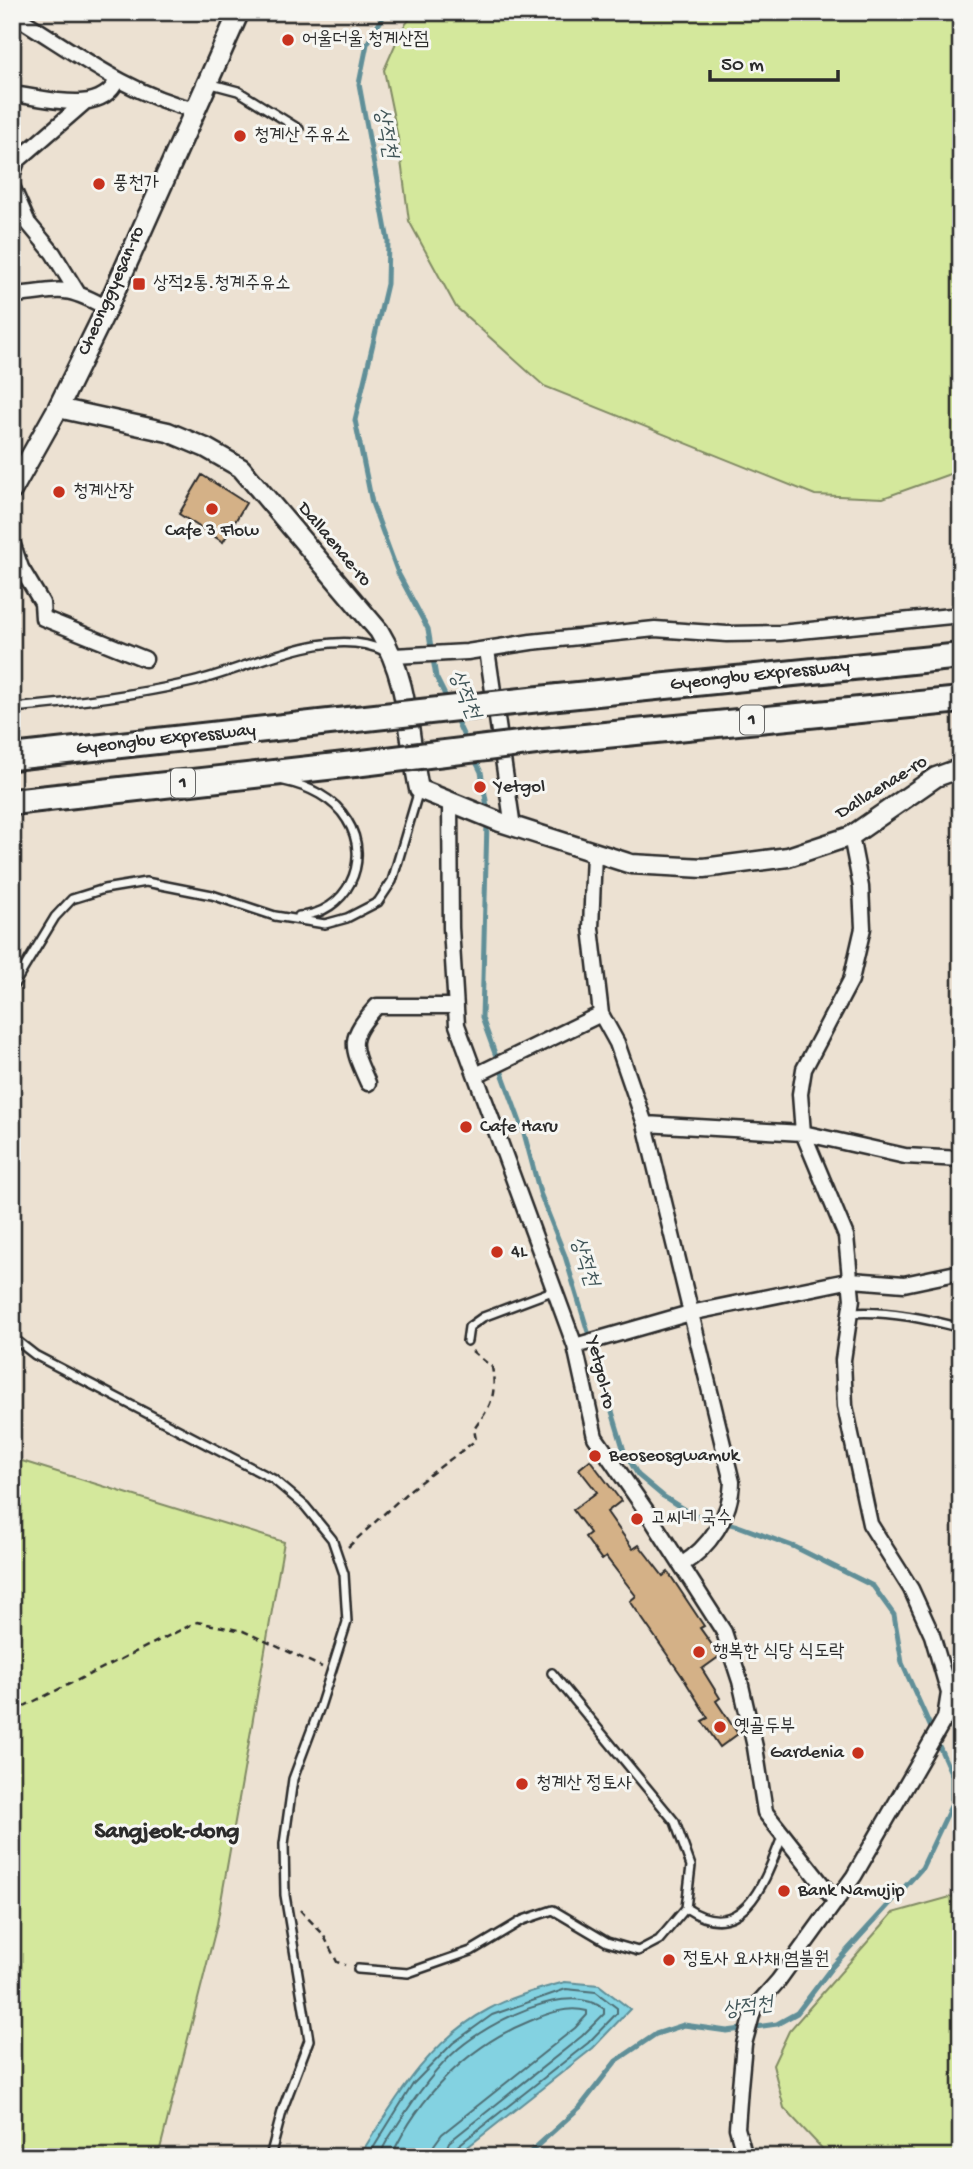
<svg xmlns="http://www.w3.org/2000/svg" width="973" height="2169" viewBox="0 0 973 2169" font-family="'Gochi Hand','Poor Story',sans-serif">
  <style>
    .green { fill: #d4e89c; stroke: #808a64; stroke-width: 2 }
    .water { fill: #83d2e1; stroke: #608f98; stroke-width: 2 }
    .lines { fill: none; stroke-linecap: round; stroke-linejoin: round }
    .shore { stroke: #4e6e74; stroke-width: 2 }
    .stream { stroke: #608f98; stroke-width: 5 }
    .building { fill: #d4b187; stroke: #2b2b2b; stroke-width: 2 }
    .service-casing { stroke: #2b2b2b; stroke-width: 12 }
    .minor-casing { stroke: #2b2b2b; stroke-width: 19 }
    .tertiary-casing { stroke: #2b2b2b; stroke-width: 23 }
    .secondary-casing { stroke: #2b2b2b; stroke-width: 24 }
    .motorway-casing { stroke: #2b2b2b; stroke-width: 30 }
    .path { stroke: #2b2b2b; stroke-width: 2.5; stroke-dasharray: 7 5; stroke-linecap: butt }
    .service { stroke: #f6f6f2; stroke-width: 7 }
    .minor { stroke: #f6f6f2; stroke-width: 14 }
    .tertiary { stroke: #f6f6f2; stroke-width: 18 }
    .secondary { stroke: #f6f6f2; stroke-width: 19 }
    .motorway { stroke: #f6f6f2; stroke-width: 24 }
    .motorway-bridge-casing { stroke: #2b2b2b; stroke-width: 30; stroke-linecap: butt }
    .motorway-bridge { stroke: #f6f6f2; stroke-width: 24 }
    .poi-dot { fill: #c8321e; stroke: #f6f6f2; stroke-width: 2.5 }
    .labels { text-anchor: middle; dominant-baseline: central; stroke-width: 6; stroke-linejoin: round; paint-order: stroke }
    .shield { fill: #f6f6f2; stroke: #686867; stroke-width: 2 }
    .shield-label { font-size: 18px; font-weight: bold; fill: #2b2b2b }
    .poi-label { font-size: 19px; fill: #2b2b2b; stroke: #f6f6f2; text-anchor: start }
    .street-label { font-size: 19px; fill: #2b2b2b; stroke: #f6f6f2 }
    .water-label { font-size: 21px; font-style: italic; fill: #415558; stroke: #f6f6f2 }
    .quarter-label { font-size: 23px; font-weight: bold; fill: #2b2b2b; stroke: #f6f6f2 }
  </style>
  <rect width="100%" height="100%" fill="#ece1d2"/>
  <filter id="ink" filterUnits="userSpaceOnUse"><feTurbulence type="fractalNoise" baseFrequency=".0143" numOctaves="2"/><feDisplacementMap in="SourceGraphic" scale="14" xChannelSelector="R" yChannelSelector="G"/><feConvolveMatrix kernelMatrix="1 2 1 2 8 2 1 2 1" color-interpolation-filters="sRGB"/></filter>
  <g filter="url(#ink)">
    <path class="green" d="M 415,12 L 961,12 L 961,470 L 883,498 L 815,495 L 544,386 L 456,307 L 409,221 L 398,138 L 384,70 L 402,29 Z
      M 12,1458 L 284,1542 L 217,1924 L 158,2157 L 12,2157 Z
      M 961,1894 L 961,2157 L 830,2157 L 784,2108 L 773,2065 L 789,2031 L 893,1913 Z"/>
    <path class="water" d="M 565,1982 L 599,1985 L 630,2009 L 593,2048 L 455,2157 L 367,2157 L 362,2152 C 396,2098 430,2040 489,2009 C 513,1996 540,1989 565,1982 Z"/>
    <g class="lines">
      <path class="shore" d="M 372,2157 L 372,2150 L 413,2084 L 453,2043 L 492,2015 L 566,1989 L 596,1992 L 617,2008 L 617,2013 L 588,2043 L 455,2148 L 452,2157
        M 380,2157 C 382,2145 392,2134 398,2124 C 415,2097 434,2070 458,2049 C 489,2023 567,1980 604,2009 L 604,2014 L 582,2036 L 449,2142 L 443,2157
        M 391,2157 C 419,2096 468,2046 530,2021 C 549,2013 567,2006 587,2011 L 587,2015 L 575,2028 L 442,2134 L 434,2145 L 433,2157"/>
      <path class="stream" d="M 386,12 L 367,44 L 359,84 L 388,241 L 387,284 L 355,420 L 372,503 L 398,573 L 428,629 L 436,677 L 448,701
        M 455,717 L 467,743
        M 474,758 L 481,772 L 488,812
        M 487,822 L 482,1018 L 524,1133 L 540,1193 L 565,1256 L 624,1451 L 638,1475 L 663,1496 L 691,1514 L 738,1526 L 795,1547 L 873,1586 L 894,1615 L 902,1663 L 952,1775 L 952,1804 L 922,1868 L 832,1967 L 797,2013 L 777,2024 L 727,2031 L 684,2025 L 656,2034 L 616,2061 L 580,2107 L 525,2157"/>
    </g>
    <path class="building" d="M 202,475 L 246,503 L 223,542 L 179,514 Z
      M 590,1460 L 621,1501 L 607,1512 L 633,1549 L 639,1545 L 663,1576 L 668,1572 L 704,1626 L 700,1628 L 720,1656 L 702,1669 L 720,1698 L 716,1701 L 738,1734 L 720,1747 L 702,1721 L 708,1718 L 682,1676 L 630,1601 L 636,1596 L 606,1557 L 602,1560 L 585,1537 L 590,1533 L 573,1510 L 597,1492 L 579,1469 Z"/>
    <g class="lines">
      <defs>
        <path id="service" d="M 208,83 L 238,91 L 299,129
          M 12,708 C 71,703 130,696 188,683 C 245,671 329,623 384,651
          M 284,781 C 308,786 334,798 347,820 C 373,861 346,914 299,916
          M 12,988 L 55,917 L 72,899 L 104,889 L 146,882 L 212,895 L 275,916 L 325,924 L 347,918 L 378,902 L 392,881 L 419,790
          M 850,1313 C 887,1310 925,1318 961,1328
          M 12,1337 L 35,1355 L 273,1479 L 305,1506 L 332,1539 L 344,1574 L 347,1622 L 320,1707 L 293,1779 L 284,1844 L 285,1895 L 309,2040 L 283,2108 L 270,2157
          M 467,1341 L 469,1327 L 483,1317 L 555,1290
          M 552,1673 L 675,1822 L 691,1866 L 686,1908
          M 358,1969 L 408,1973 L 471,1951 L 523,1920 L 553,1910 L 607,1942 L 638,1951 L 659,1940 L 686,1908 C 744,1947 766,1878 782,1837"/>
        <path id="minor" d="M 12,14 C 72,50 127,94 195,110
          M 12,94 C 44,97 101,117 117,80
          M 12,176 L 17,161 L 85,102
          M 12,186 L 28,223 L 53,253 L 77,292
          M 12,295 C 61,292 60,282 107,308
          M 12,542 L 21,568 L 42,603 L 43,618 L 145,659
          M 487,650 L 513,827
          M 394,656 L 467,652 L 531,642 L 655,629 L 727,634 L 780,633 L 961,615
          M 450,804 L 451,928 L 457,1025 L 575,1346 L 595,1437 L 647,1512 L 724,1632 L 740,1681 L 755,1747 L 765,1812 L 836,1902
          M 594,853 L 591,928 L 601,1014 L 617,1043 L 645,1124 L 732,1482 C 731,1516 709,1548 681,1565
          M 476,1075 L 601,1014
          M 368,1083 C 351,1045 347,1039 377,1006 L 456,1006
          M 645,1124 L 803,1133 L 905,1156 L 961,1159
          M 575,1346 L 690,1313 L 852,1280 L 904,1284 L 961,1272
          M 745,2157 L 737,2128 L 740,2087 L 744,2044 L 754,2008 L 778,1981 L 854,1876 L 945,1718 L 949,1693 L 932,1635 L 911,1589 L 870,1524 L 845,1406 L 843,1360 L 852,1299 L 846,1236 L 803,1133 L 800,1094 L 804,1069 L 851,980 L 863,928 L 861,887 L 851,836"/>
        <path id="tertiary" d="M 58,408 L 168,432 L 206,448 L 241,468 L 379,631 C 410,682 407,732 419,789 L 500,822 L 631,864 L 704,868 L 788,857 L 851,836 L 936,777 L 961,768"/>
        <path id="secondary" d="M 12,490 L 58,408 L 107,308 L 239,12"/>
        <path id="motorway" d="M 558,697 L 961,656
          M 544,741 L 961,700
          M 12,757 L 320,723
          M 12,802 L 354,764"/>
      </defs>
      <use href="#service" class="service-casing"/>
      <use href="#minor" class="minor-casing"/>
      <use href="#tertiary" class="tertiary-casing"/>
      <use href="#secondary" class="secondary-casing"/>
      <use href="#motorway" class="motorway-casing"/>
      <path class="path" d="M 348,1547 L 411,1489 L 476,1440 L 474,1429 C 491,1406 497,1396 492,1367 L 472,1351
        M 12,1712 L 197,1622 L 243,1631 L 322,1667
        M 300,1910 L 323,1934 L 337,1962 L 345,1965"/>
      <use href="#service" class="service"/>
      <use href="#minor" class="minor"/>
      <use href="#tertiary" class="tertiary"/>
      <use href="#secondary" class="secondary"/>
      <use href="#motorway" class="motorway"/>
      <defs>
        <path id="motorway-bridge" d="M 320,723 L 558,697
          M 354,764 L 544,741"/>
      </defs>
      <use href="#motorway-bridge" class="motorway-bridge-casing"/>
      <use href="#motorway-bridge" class="motorway-bridge"/>
    </g>
  </g>
  <g class="poi-dot">
    <circle cx="288" cy="40" r="7"/>
    <circle cx="240" cy="136" r="7"/>
    <circle cx="99" cy="184" r="7"/>
    <rect x="132" y="277" width="14" height="14" rx="3.5"/>
    <circle cx="59" cy="492" r="7"/>
    <circle cx="212" cy="509" r="7"/>
    <circle cx="480" cy="787" r="7"/>
    <circle cx="466" cy="1127" r="7"/>
    <circle cx="497" cy="1252" r="7"/>
    <circle cx="595" cy="1456" r="7"/>
    <circle cx="637" cy="1519" r="7"/>
    <circle cx="699" cy="1652" r="7"/>
    <circle cx="720" cy="1727" r="7"/>
    <circle cx="858" cy="1753" r="7"/>
    <circle cx="522" cy="1784" r="7"/>
    <circle cx="784" cy="1891" r="7"/>
    <circle cx="669" cy="1960" r="7"/>
  </g>
  <g class="labels">
    <g class="shield">
      <rect x="740" y="705.5" width="24" height="29" rx="5"/>
      <rect x="171" y="768.5" width="24" height="29" rx="5"/>
    </g>
    <g class="shield-label">
      <text x="752" y="720">1</text>
      <text x="183" y="783">1</text>
    </g>
    <g class="poi-label">
      <text x="302" y="40">어울더울 청계산점</text>
      <text x="254" y="136">청계산 주유소</text>
      <text x="113" y="184">풍천가</text>
      <text x="153" y="284">상적2통.청계주유소</text>
      <text x="73" y="492">청계산장</text>
      <text x="212" y="531" text-anchor="middle">Cafe 3 Flow</text>
      <text x="494" y="787">Yetgol</text>
      <text x="480" y="1127">Cafe Haru</text>
      <text x="511" y="1252">4L</text>
      <text x="609" y="1456">Beoseosgwamuk</text>
      <text x="651" y="1519">고씨네 국수</text>
      <text x="713" y="1652">행복한 식당 식도락</text>
      <text x="734" y="1727">옛골두부</text>
      <text x="844" y="1753" text-anchor="end">Gardenia</text>
      <text x="536" y="1784">청계산 정토사</text>
      <text x="798" y="1891">Bank Namujip</text>
      <text x="683" y="1960">정토사 요사채 염불원</text>
    </g>
    <g class="street-label">
      <text transform="translate(112 291) rotate(-66)">Cheonggyesan-ro</text>
      <text transform="translate(334 545) rotate(50)">Dallaenae-ro</text>
      <text transform="translate(760 676) rotate(-6)">Gyeongbu Expressway</text>
      <text transform="translate(166 740) rotate(-6)">Gyeongbu Expressway</text>
      <text transform="translate(882 788) rotate(-32)">Dallaenae-ro</text>
      <text transform="translate(600 1373) rotate(77)">Yetgol-ro</text>
    </g>
    <g class="water-label">
      <text transform="translate(384 133) rotate(79)">상적천</text>
      <text transform="translate(463 695) rotate(67)">상적천</text>
      <text transform="translate(583 1262) rotate(72)">상적천</text>
      <text transform="translate(748 2009) rotate(-8)">상적천</text>
    </g>
    <g class="quarter-label">
      <text x="167" y="1832">Sangjeok-dong</text>
    </g>
  </g>
  <rect width="973" height="2169" fill="none" stroke="#f6f6f2" stroke-width="42"/>
  <rect x="21" y="21" width="931" height="2127" fill="none" stroke="#2b2b2b" stroke-width="2.5" filter="url(#ink)"/>
  <path d="M710 70v10h128v-10" fill="none" stroke="#2b2b2b" stroke-width="3.5"/>
  <text x="721" y="70" font-size="21" fill="#2b2b2b" stroke="#f6f6f2" stroke-width="5" paint-order="stroke">50 m</text>
</svg>
